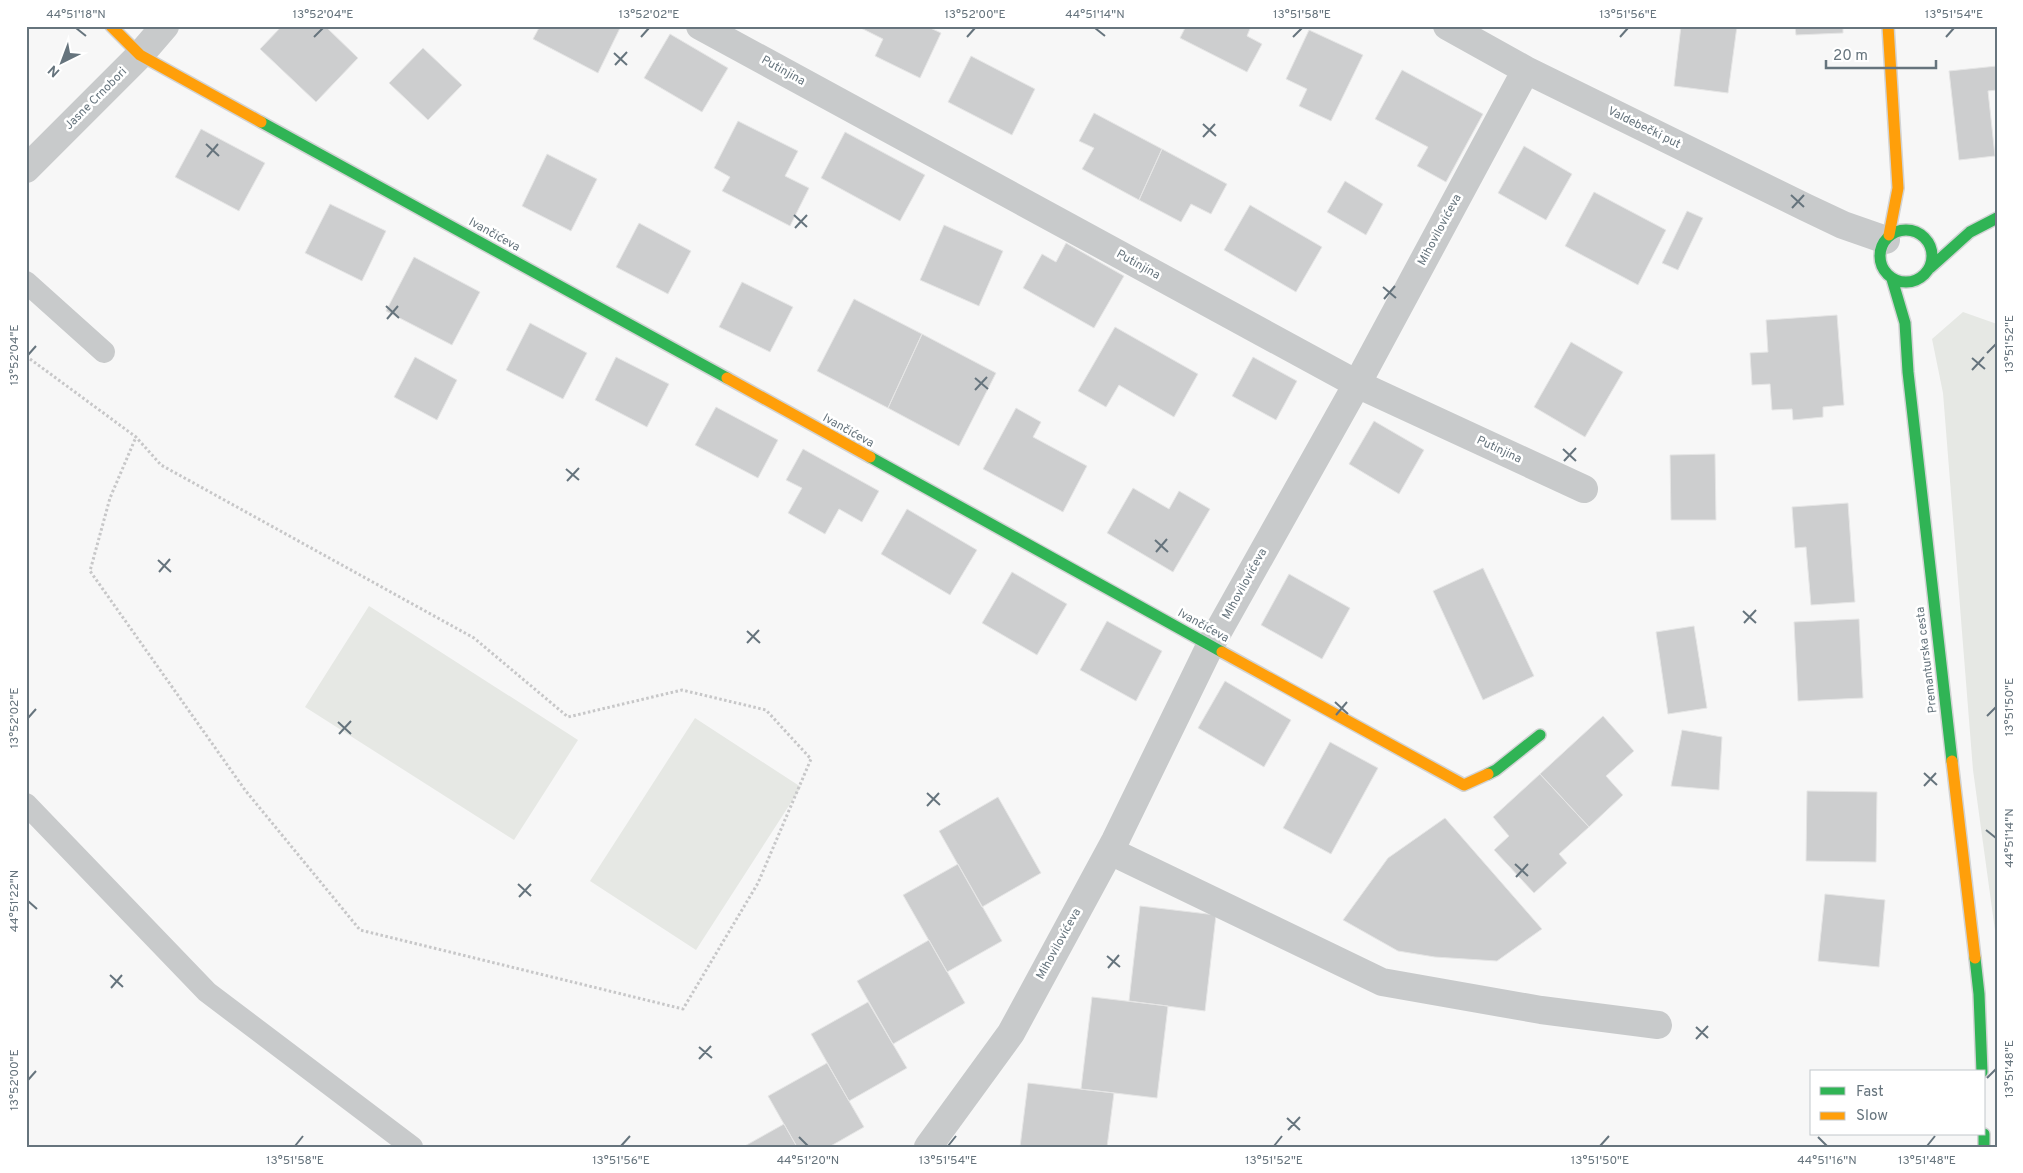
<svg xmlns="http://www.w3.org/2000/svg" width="2023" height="1173" viewBox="0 0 2023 1173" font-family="Overpass,sans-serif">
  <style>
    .green { fill: #e6e8e4 }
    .building { fill: #cdcecf; stroke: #e6e6e6 }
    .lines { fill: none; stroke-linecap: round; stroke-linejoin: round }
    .fast-casing { stroke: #d2d3d4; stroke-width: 14 }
    .slow-casing { stroke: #d2d3d4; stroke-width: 14 }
    .path { stroke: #c7c7c8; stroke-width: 3; stroke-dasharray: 2.5 2.5; stroke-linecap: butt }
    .lane { stroke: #c8cacb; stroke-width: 22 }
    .street { stroke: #c8cacb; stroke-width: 28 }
    .fast { stroke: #30b455; stroke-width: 11 }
    .slow { stroke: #ff9f0a; stroke-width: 11 }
    .ticks { fill: none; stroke: #66747d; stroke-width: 2 }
    .labels { text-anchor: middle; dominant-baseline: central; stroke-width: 5; stroke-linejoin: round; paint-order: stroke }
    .street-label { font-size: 12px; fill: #66747d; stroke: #fff }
    .neatline { fill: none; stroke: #66747d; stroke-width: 2 }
    .ticks-label { font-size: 12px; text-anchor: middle; fill: #66747d }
  </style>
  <rect width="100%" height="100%" fill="#f7f7f7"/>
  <path class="green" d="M 1963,312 L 1997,324 L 1997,945 L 1973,770 L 1943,393 L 1932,339 Z
    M 369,606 L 578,740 L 514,840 L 305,707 Z
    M 695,718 L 801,787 L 696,950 L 590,881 Z"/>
  <path class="building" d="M 282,26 L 325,26 L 358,58 L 316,102 L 260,49 Z
    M 540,26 L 621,26 L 598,73 L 533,39 Z
    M 857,26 L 926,26 L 941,33 L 920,78 L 875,56 L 883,39 Z
    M 1186,26 L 1251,26 L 1247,36 L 1262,44 L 1247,72 L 1180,38 Z
    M 1681,26 L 1737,26 L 1728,93 L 1674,86 Z
    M 1795,26 L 1843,26 L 1843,33 L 1796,35 Z
    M 1309,30 L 1363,55 L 1331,121 L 1299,106 L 1307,89 L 1286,79 Z
    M 670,34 L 728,68 L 702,112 L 644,78 Z
    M 423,48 L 462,85 L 428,120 L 389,83 Z
    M 971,56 L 1035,89 L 1012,135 L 948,102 Z
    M 1997,66 L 1997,90 L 1988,91 L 1995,156 L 1959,160 L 1949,71 Z
    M 1402,70 L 1483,114 L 1446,182 L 1417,166 L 1428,147 L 1375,119 Z
    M 1094,113 L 1162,149 L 1139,200 L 1082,169 L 1094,148 L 1079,141 Z
    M 738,121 L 798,151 L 785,176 L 809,188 L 790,226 L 722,191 L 730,177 L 714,168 Z
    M 201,129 L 265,163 L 239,211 L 175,177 Z
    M 845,132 L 925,175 L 900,221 L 821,178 Z
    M 1524,146 L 1572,174 L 1546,220 L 1498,193 Z
    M 1162,149 L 1227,184 L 1211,214 L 1191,204 L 1181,222 L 1139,200 Z
    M 547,154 L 597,179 L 571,231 L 522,206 Z
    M 1345,181 L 1383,204 L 1366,235 L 1327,212 Z
    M 1594,192 L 1666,230 L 1638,285 L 1565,246 Z
    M 330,204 L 386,231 L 362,281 L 305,253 Z
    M 1250,205 L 1322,247 L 1296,292 L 1224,250 Z
    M 1687,211 L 1703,218 L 1678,270 L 1662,263 Z
    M 639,223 L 691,251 L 668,294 L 616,267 Z
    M 944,225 L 1003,251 L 979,306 L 920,280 Z
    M 1066,243 L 1124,276 L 1094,328 L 1023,288 L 1042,254 L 1056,262 Z
    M 414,257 L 480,292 L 452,345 L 386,311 Z
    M 742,282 L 793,307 L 770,352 L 719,327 Z
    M 854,299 L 922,334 L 888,408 L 817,371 Z
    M 1837,315 L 1844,405 L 1823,407 L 1823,417 L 1793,420 L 1792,409 L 1772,410 L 1770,384 L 1752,385 L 1750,353 L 1768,352 L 1766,320 Z
    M 530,323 L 587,353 L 563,399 L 506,370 Z
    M 1115,327 L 1198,374 L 1174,417 L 1119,385 L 1106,407 L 1078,391 Z
    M 922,334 L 996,373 L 959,446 L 888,408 Z
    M 1571,342 L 1623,372 L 1585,437 L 1534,407 Z
    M 415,357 L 457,380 L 437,420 L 394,397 Z
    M 616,357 L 669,384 L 647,427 L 595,400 Z
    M 1253,357 L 1297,381 L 1276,420 L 1232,396 Z
    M 716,407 L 778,440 L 758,478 L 695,445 Z
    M 1016,408 L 1041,422 L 1033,437 L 1087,466 L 1063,512 L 983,469 Z
    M 1374,421 L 1424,450 L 1399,494 L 1349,464 Z
    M 803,449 L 879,491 L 862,522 L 839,509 L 825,534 L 788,513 L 802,488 L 786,480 Z
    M 1715,454 L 1716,520 L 1671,520 L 1670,455 Z
    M 1133,488 L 1169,509 L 1179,491 L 1210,509 L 1173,572 L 1107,533 Z
    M 1848,503 L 1855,602 L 1811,605 L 1806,547 L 1795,548 L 1792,507 Z
    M 907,509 L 977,550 L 950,595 L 881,554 Z
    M 1483,568 L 1534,676 L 1483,700 L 1433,591 Z
    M 1012,572 L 1067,604 L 1037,655 L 982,623 Z
    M 1289,574 L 1350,608 L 1322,659 L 1261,625 Z
    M 1859,619 L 1863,698 L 1798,701 L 1794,622 Z
    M 1107,621 L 1162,651 L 1136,701 L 1080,670 Z
    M 1694,626 L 1707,708 L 1668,714 L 1656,632 Z
    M 1225,681 L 1291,720 L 1264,767 L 1198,728 Z
    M 1603,716 L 1634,751 L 1606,776 L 1623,795 L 1589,827 L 1540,774 Z
    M 1682,730 L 1722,737 L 1719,790 L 1671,786 Z
    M 1330,742 L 1378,768 L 1331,854 L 1283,828 Z
    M 1540,774 L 1589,827 L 1559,854 L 1567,863 L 1534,893 L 1494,850 L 1509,836 L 1493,817 Z
    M 1807,791 L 1877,792 L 1876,862 L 1806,861 Z
    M 998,797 L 1041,873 L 982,907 L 939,831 Z
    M 1445,818 L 1542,929 L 1497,961 L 1435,957 L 1398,951 L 1343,920 L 1388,858 Z
    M 958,864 L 1002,941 L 947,972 L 903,895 Z
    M 1825,894 L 1885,900 L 1879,967 L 1818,961 Z
    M 1140,906 L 1216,915 L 1205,1011 L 1129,1001 Z
    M 929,940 L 965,1003 L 893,1044 L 857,981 Z
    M 1092,997 L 1168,1006 L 1157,1098 L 1081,1089 Z
    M 868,1002 L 907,1068 L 849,1101 L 811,1034 Z
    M 827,1063 L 864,1127 L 829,1147 L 797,1147 L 768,1096 Z
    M 1028,1083 L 1114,1093 L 1107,1147 L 1020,1147 Z
    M 784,1124 L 797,1147 L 743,1147 Z"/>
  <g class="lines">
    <defs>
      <path id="fast" d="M 261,122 L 727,378
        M1880 256a26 26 0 1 1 52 0a26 26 0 1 1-52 0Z
        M 1930,268 L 1970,232 L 1997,218
        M 1892,279 L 1905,323 L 1908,372 L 1952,761
        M 870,457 L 1222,652
        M 1488,774 L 1496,770 L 1540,735
        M 1975,958 L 1979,994 L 1982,1072
        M 1984,1134 L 1984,1147"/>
      <path id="slow" d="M 111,26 L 140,55 L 261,122
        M 1888,26 L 1898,188 L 1889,235
        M 727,378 L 870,457
        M 1222,652 L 1464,785 L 1488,774
        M 1952,761 L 1975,958"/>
    </defs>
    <use href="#fast" class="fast-casing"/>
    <use href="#slow" class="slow-casing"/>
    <path class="path" d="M 26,356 L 136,437 L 161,465 L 474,638 L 568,717 L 682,690 L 766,710 L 811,759 L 758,883 L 683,1009 L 360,930 L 245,790 L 90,571 L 110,498 L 136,437"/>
    <path class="lane" d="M 26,282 L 104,352
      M 26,804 L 207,992 L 412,1147"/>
    <path class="street" d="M 700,26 L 1357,384 L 1584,489
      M 1447,26 L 1526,70 L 1805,207 L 1843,225 L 1886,240
      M 26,169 L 140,55 L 165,26
      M 1110,851 L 1382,982 L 1541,1010 L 1658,1025
      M 928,1147 L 1011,1033 L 1115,841 L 1210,646 L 1357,384 L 1526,70"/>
    <use href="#fast" class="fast"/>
    <use href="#slow" class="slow"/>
  </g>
  <path class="ticks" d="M 76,28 L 86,36M 1095,28 L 1105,36M 314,37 L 323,28M 641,37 L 649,28M 967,37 L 975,28M 1293,37 L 1302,28M 1620,37 L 1628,28M 1946,37 L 1954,28M 614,53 L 627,65M 615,65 L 627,52M 1203,124 L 1216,136M 1203,137 L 1215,124M 206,144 L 219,156M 207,157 L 218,144M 1791,195 L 1804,207M 1792,208 L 1804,195M 794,215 L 807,227M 795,228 L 807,215M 1383,287 L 1396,298M 1384,299 L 1395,286M 386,306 L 399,318M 387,319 L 398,306M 1987,353 L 1996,344M 28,355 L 36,346M 1972,358 L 1985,369M 1972,370 L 1984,357M 975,378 L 988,389M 975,390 L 987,377M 1563,449 L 1576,461M 1564,461 L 1576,448M 566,469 L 579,480M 567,481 L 579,468M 1155,540 L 1168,552M 1156,552 L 1167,539M 158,560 L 171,572M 159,572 L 170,559M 1743,611 L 1756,623M 1744,623 L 1756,610M 747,631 L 760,643M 747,643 L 759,630M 1335,702 L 1348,714M 1336,715 L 1347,702M 1987,716 L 1996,707M 28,718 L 36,709M 338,722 L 351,734M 339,734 L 351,721M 1924,773 L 1937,785M 1924,786 L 1936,773M 927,793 L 940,805M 927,806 L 939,793M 1986,830 L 1996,838M 1515,864 L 1528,876M 1516,877 L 1528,864M 518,884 L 531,896M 519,897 L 531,884M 28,901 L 37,909M 1107,956 L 1120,967M 1108,968 L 1119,955M 110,975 L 123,987M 111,988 L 122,975M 1696,1027 L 1708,1038M 1696,1039 L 1708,1026M 699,1047 L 712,1058M 699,1059 L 711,1046M 1987,1078 L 1996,1069M 28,1080 L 36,1071M 1287,1118 L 1300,1130M 1288,1130 L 1300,1117M 799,1137 L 808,1146M 1818,1137 L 1827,1146M 295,1146 L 303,1136M 621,1146 L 630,1136M 948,1146 L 956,1136M 1274,1146 L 1282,1136M 1600,1146 L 1609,1136M 1927,1146 L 1935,1136"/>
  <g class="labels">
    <g class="street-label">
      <text transform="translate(783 71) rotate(29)">Putinjina</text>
      <text transform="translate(96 99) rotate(-45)">Jasne Crnobori</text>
      <text transform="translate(1644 128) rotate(26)">Valdebečki put</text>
      <text transform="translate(1440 230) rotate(-62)">Mihovilovićeva</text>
      <text transform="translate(494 235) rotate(29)">Ivančićeva</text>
      <text transform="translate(1138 265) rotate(29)">Putinjina</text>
      <text transform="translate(848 431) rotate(29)">Ivančićeva</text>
      <text transform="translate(1499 450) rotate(25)">Putinjina</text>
      <text transform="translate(1245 584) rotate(-61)">Mihovilovićeva</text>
      <text transform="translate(1203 626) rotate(29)">Ivančićeva</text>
      <text transform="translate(1927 660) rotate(-97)">Premanturska cesta</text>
      <text transform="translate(1059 944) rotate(-61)">Mihovilovićeva</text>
    </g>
  </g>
  <rect width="2023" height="1173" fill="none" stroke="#ffffff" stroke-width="55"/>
  <rect x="1810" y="1070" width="175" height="65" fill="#ffffff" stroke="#c2c7cb"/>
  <rect x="1820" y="1087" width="25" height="8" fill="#30b455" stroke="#c2c7cb"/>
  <text x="1856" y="1096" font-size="15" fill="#66747d">Fast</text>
  <rect x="1820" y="1112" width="25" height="8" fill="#ff9f0a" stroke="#c2c7cb"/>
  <text x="1856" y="1120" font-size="15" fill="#66747d">Slow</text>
  <g transform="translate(62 62) rotate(222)" stroke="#ffffff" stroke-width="4" paint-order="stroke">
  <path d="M0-4L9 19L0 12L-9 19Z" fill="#66747d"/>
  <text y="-8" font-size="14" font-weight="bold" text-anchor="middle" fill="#66747d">N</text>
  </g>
  <path d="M1826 60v8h110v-8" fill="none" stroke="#66747d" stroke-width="2.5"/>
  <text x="1833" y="60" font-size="15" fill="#66747d" stroke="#ffffff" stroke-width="4" paint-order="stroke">20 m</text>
  <rect x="28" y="28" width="1968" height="1118" class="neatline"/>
  <g class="ticks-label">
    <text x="76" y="18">44°51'18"N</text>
    <text x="323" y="18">13°52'04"E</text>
    <text x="649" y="18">13°52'02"E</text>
    <text x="975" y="18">13°52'00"E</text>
    <text x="1095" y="18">44°51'14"N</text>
    <text x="1302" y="18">13°51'58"E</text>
    <text x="1628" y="18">13°51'56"E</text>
    <text x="1954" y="18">13°51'54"E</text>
    <text transform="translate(2009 344) rotate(-90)" y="4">13°51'52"E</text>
    <text transform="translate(14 355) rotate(-90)" y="4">13°52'04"E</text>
    <text transform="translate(2009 707) rotate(-90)" y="4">13°51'50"E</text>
    <text transform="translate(14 718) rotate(-90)" y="4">13°52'02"E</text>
    <text transform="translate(2009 838) rotate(-90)" y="4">44°51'14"N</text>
    <text transform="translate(14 901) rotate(-90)" y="4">44°51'22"N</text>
    <text transform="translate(2009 1069) rotate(-90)" y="4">13°51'48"E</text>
    <text transform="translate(14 1080) rotate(-90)" y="4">13°52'00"E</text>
    <text x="295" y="1164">13°51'58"E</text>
    <text x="621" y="1164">13°51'56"E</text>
    <text x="808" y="1164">44°51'20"N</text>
    <text x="948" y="1164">13°51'54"E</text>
    <text x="1274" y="1164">13°51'52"E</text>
    <text x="1600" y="1164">13°51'50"E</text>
    <text x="1827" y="1164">44°51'16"N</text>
    <text x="1927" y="1164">13°51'48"E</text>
  </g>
</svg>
